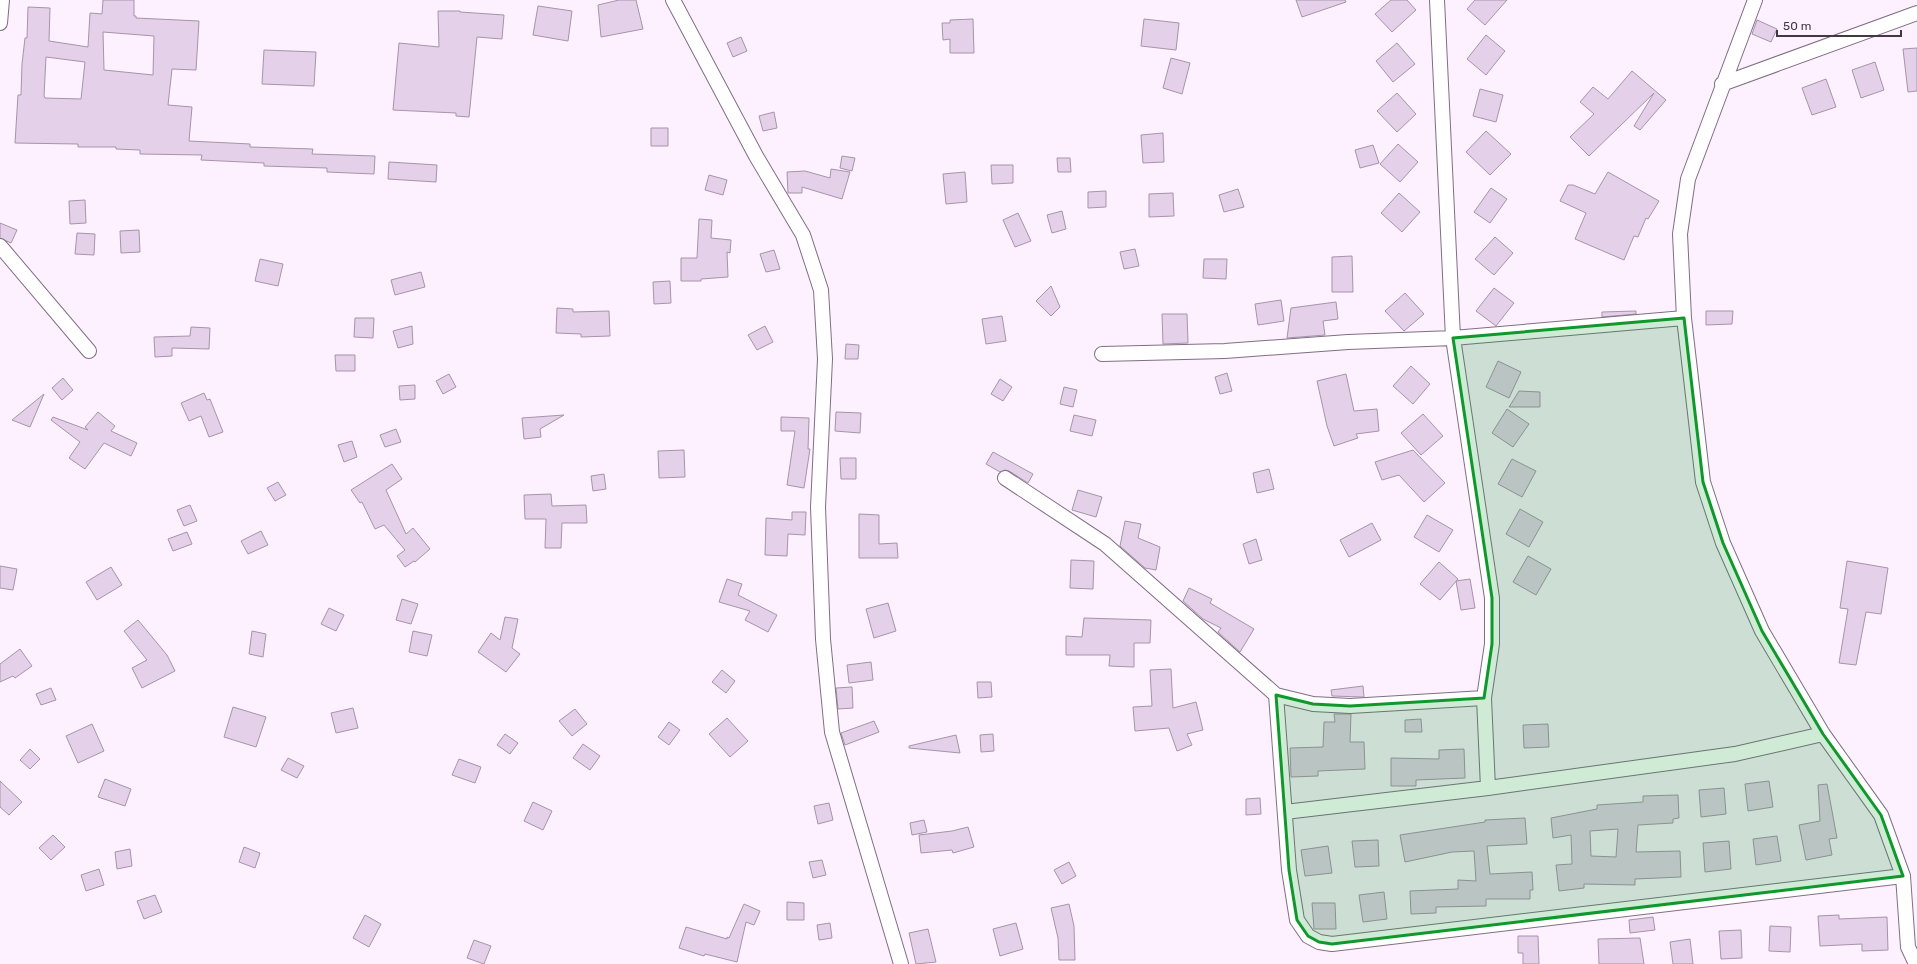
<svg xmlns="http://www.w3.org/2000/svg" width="1917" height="964" viewBox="0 0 1917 964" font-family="Rubik,sans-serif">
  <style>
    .building { fill: #e5d0e9; stroke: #a793aa; fill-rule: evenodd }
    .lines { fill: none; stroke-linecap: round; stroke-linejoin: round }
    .minor-casing { stroke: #816e84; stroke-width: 16 }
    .minor { stroke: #fff; stroke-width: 14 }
    .marked { fill: #10982d; fill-opacity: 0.2; stroke: #10982d; stroke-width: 3; stroke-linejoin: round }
  </style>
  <rect width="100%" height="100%" fill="#fdf0ff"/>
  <path class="building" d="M 103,0 L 134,0 L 134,16 L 136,16 L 136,18 L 199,21 L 196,70 L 172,69 L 168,105 L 192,107 L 189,141 L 250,144 L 250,147 L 313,149 L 312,154 L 375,156 L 374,174 L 327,172 L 327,168 L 264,166 L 264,163 L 201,160 L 202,155 L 140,154 L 140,150 L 116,149 L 116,147 L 78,147 L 78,144 L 15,143 L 18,95 L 21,95 L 22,64 L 25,38 L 27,38 L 28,7 L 50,8 L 49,41 L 88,47 L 90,13 L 102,14 ZM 103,32 L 154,36 L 153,75 L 104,70 ZM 46,57 L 85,62 L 81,99 L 45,98 L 44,96 Z
    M 619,0 L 636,0 L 643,29 L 601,37 L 598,5 Z
    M 1296,0 L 1345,0 L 1346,2 L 1302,17 Z
    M 1391,0 L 1407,0 L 1416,10 L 1392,32 L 1375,14 Z
    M 1475,0 L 1507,0 L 1485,25 L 1467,9 Z
    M 538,6 L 572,11 L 568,41 L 533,35 Z
    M 438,11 L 460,11 L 460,12 L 504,15 L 502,39 L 477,37 L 469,117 L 456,116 L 456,113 L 393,110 L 399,43 L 439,47 Z
    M 973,19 L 974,53 L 950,53 L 950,39 L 943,40 L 942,23 L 950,23 L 950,20 Z
    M 1144,19 L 1179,23 L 1176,50 L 1141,46 Z
    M 1757,20 L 1777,29 L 1771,42 L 1752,34 Z
    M 1486,35 L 1505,51 L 1486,75 L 1467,59 Z
    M 741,37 L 747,51 L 733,57 L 727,43 Z
    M 1397,43 L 1415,64 L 1393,82 L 1376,61 Z
    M 1917,48 L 1917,91 L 1908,92 L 1903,49 Z
    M 264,50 L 316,52 L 314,86 L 262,84 Z
    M 1171,58 L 1190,63 L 1182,94 L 1163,88 Z
    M 1875,62 L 1884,90 L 1861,98 L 1852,70 Z
    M 1632,71 L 1666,100 L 1640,130 L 1634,126 L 1654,93 L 1589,156 L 1570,137 L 1594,114 L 1580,102 L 1593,87 L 1608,99 Z
    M 1826,79 L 1836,107 L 1812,115 L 1802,88 Z
    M 1480,89 L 1503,95 L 1496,122 L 1473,116 Z
    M 1397,93 L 1416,114 L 1397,132 L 1377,111 Z
    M 774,112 L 777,128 L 763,131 L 759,116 Z
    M 651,128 L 668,128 L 668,146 L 651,146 Z
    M 1486,131 L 1511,154 L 1490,175 L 1466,152 Z
    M 1163,133 L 1164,162 L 1143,163 L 1141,135 Z
    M 1398,144 L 1418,162 L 1400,182 L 1380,164 Z
    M 1373,145 L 1379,163 L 1360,168 L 1355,150 Z
    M 842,156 L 855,158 L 852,171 L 840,168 Z
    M 1057,158 L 1070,158 L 1071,172 L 1058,172 Z
    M 389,162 L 437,165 L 436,182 L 388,179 Z
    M 991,165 L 1013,165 L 1013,183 L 992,184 Z
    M 831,169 L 850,172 L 842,199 L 802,187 L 802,193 L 788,193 L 787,172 L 805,171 L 830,178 Z
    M 965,172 L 967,202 L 946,204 L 943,174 Z
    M 1608,172 L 1659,201 L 1648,219 L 1646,218 L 1638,237 L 1634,236 L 1624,260 L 1575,239 L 1586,213 L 1560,201 L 1568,185 L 1573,185 L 1595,194 Z
    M 709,175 L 727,180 L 723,195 L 705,190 Z
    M 1491,188 L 1507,199 L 1490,223 L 1474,212 Z
    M 1238,189 L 1244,207 L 1224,212 L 1219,195 Z
    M 1106,191 L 1106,207 L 1088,208 L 1088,192 Z
    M 1173,193 L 1174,216 L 1149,217 L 1149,194 Z
    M 1399,193 L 1420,212 L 1402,232 L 1381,213 Z
    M 85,200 L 86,223 L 70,224 L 69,201 Z
    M 1062,211 L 1066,229 L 1052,233 L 1047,215 Z
    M 1018,213 L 1031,241 L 1015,247 L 1003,220 Z
    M 699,219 L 712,220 L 711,238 L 731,240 L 730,253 L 727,252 L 728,277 L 701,279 L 701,281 L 681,281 L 681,258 L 697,258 Z
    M 0,223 L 17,230 L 11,243 L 0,238 Z
    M 139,230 L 140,252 L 121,253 L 120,231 Z
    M 77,233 L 95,234 L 94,255 L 75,254 Z
    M 1495,237 L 1513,253 L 1494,275 L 1475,259 Z
    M 1135,249 L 1139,266 L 1124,269 L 1120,252 Z
    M 774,250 L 780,269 L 766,272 L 760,254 Z
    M 1352,256 L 1353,292 L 1332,292 L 1332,257 Z
    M 260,259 L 283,264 L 278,286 L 255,281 Z
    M 1204,259 L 1227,259 L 1226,279 L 1203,278 Z
    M 421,272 L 425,287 L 395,295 L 391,280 Z
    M 670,281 L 671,303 L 654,304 L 653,282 Z
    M 1051,286 L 1060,307 L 1051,316 L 1036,301 Z
    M 1494,288 L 1514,303 L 1496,326 L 1476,311 Z
    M 1405,293 L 1424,314 L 1404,331 L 1385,311 Z
    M 1281,300 L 1284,321 L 1258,325 L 1255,304 Z
    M 1336,302 L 1338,319 L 1323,321 L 1325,335 L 1287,338 L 1291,308 Z
    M 557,308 L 573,309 L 573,312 L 609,311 L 610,336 L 581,337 L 581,334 L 556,333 Z
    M 1636,311 L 1636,314 L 1602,317 L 1602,312 Z
    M 1706,311 L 1733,311 L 1732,324 L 1706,325 Z
    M 1162,314 L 1187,314 L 1188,343 L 1163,344 Z
    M 1002,316 L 1006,341 L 986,344 L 982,319 Z
    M 355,318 L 374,318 L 373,338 L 354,337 Z
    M 412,326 L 413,344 L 398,348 L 393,331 Z
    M 765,326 L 773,342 L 757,350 L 748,335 Z
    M 191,327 L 210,328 L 209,349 L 172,348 L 172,356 L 155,357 L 154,337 L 190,336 Z
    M 846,344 L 859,345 L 858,359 L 845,359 Z
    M 335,355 L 355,355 L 355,371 L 336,371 Z
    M 1498,361 L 1521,372 L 1509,398 L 1486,387 Z
    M 1411,366 L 1430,384 L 1413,404 L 1393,386 Z
    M 1227,373 L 1232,391 L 1220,394 L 1215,377 Z
    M 449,374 L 456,387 L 443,394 L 436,381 Z
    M 1346,374 L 1354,411 L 1377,409 L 1379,431 L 1356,434 L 1358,438 L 1334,446 L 1327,426 L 1317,381 Z
    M 63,378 L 73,390 L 62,400 L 52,388 Z
    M 1000,379 L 1012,387 L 1003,401 L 991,394 Z
    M 415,385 L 415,399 L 400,400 L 399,386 Z
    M 1064,387 L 1077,390 L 1073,407 L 1060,404 Z
    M 1519,391 L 1540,392 L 1540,407 L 1509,407 Z
    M 204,393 L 207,400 L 210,399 L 223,432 L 209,437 L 201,416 L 189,421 L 181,403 Z
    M 44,394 L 30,427 L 12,420 Z
    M 1507,409 L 1529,424 L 1513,447 L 1492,433 Z
    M 98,412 L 115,426 L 111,431 L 137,443 L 131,456 L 104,443 L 85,469 L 69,458 L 80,442 L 51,420 L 53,417 L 88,430 L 85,427 Z
    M 836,412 L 861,413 L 860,433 L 835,431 Z
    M 1423,414 L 1443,436 L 1421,455 L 1401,433 Z
    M 564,415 L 540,429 L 541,437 L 524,439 L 522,418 Z
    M 1074,415 L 1096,420 L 1092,436 L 1070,431 Z
    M 781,417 L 809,418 L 808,449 L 810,449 L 804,488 L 787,485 L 795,431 L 781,431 Z
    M 396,429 L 401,442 L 385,447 L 380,435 Z
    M 352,441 L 357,457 L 344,462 L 338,445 Z
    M 684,450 L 685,477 L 659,478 L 658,451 Z
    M 1413,450 L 1445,483 L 1424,502 L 1399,475 L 1382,480 L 1375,462 Z
    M 993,452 L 1033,474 L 1028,483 L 1009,471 L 1005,470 L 1000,472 L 986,464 Z
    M 840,458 L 856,458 L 856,479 L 841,479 Z
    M 1512,459 L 1536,471 L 1522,497 L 1498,484 Z
    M 392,464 L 402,479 L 386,490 L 406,534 L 413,528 L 430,549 L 415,562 L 414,561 L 405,567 L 397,556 L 405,550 L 384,525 L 375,529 L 362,502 L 360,503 L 351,490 Z
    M 1269,469 L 1274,489 L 1257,493 L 1253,473 Z
    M 604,474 L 606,489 L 593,491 L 591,476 Z
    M 278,482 L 286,495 L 275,501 L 267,488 Z
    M 1078,490 L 1102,497 L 1096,517 L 1072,510 Z
    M 551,494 L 552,506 L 586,505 L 587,523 L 562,523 L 561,548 L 545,548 L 546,519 L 525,519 L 524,495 Z
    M 190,505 L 197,521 L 184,526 L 177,510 Z
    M 1520,509 L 1543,522 L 1529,547 L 1506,534 Z
    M 792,512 L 806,512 L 805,535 L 788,534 L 787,556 L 765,555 L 766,518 L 792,520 Z
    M 859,514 L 879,515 L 879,544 L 897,543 L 898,558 L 859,558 Z
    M 1427,515 L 1453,530 L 1439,552 L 1414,537 Z
    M 1125,521 L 1141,524 L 1138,538 L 1160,547 L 1156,570 L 1145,568 L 1120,546 Z
    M 1372,523 L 1381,540 L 1349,557 L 1340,540 Z
    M 261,531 L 268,545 L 248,554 L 241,541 Z
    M 187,532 L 192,544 L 173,551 L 168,539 Z
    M 1256,539 L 1262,560 L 1249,564 L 1243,544 Z
    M 1528,556 L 1551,569 L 1536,595 L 1513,582 Z
    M 1071,560 L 1094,561 L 1093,589 L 1070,588 Z
    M 1847,561 L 1888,568 L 1881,614 L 1866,612 L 1856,665 L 1839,663 L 1848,609 L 1840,608 Z
    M 1439,562 L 1458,579 L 1440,600 L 1420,584 Z
    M 0,566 L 17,569 L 13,590 L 0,588 Z
    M 111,567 L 122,585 L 97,600 L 86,582 Z
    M 727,579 L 742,584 L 738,595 L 777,615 L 768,632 L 745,620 L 750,611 L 719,602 Z
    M 1470,579 L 1475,608 L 1461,610 L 1456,581 Z
    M 1189,588 L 1212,599 L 1210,603 L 1254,629 L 1240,652 L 1218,632 L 1221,628 L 1203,619 L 1183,601 Z
    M 402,599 L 418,604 L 411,624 L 396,620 Z
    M 888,603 L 896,631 L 874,638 L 866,609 Z
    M 329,608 L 344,615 L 336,631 L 321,624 Z
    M 505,617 L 518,619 L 512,648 L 520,654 L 506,672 L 478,652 L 491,633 L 500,640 Z
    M 1084,618 L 1151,620 L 1150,643 L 1134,643 L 1134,667 L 1109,666 L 1110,655 L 1066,655 L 1066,636 L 1082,637 Z
    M 138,620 L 167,655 L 175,671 L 142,688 L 132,668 L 147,660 L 124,631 Z
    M 252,631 L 266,634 L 263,657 L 249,654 Z
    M 413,631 L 432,635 L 427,656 L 409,652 Z
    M 20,649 L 32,666 L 15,678 L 13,676 L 0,682 L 0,664 Z
    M 871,662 L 873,680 L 849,683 L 847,665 Z
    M 1171,669 L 1173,708 L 1196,702 L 1203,730 L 1187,734 L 1192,745 L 1177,751 L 1169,728 L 1135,731 L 1133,707 L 1152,706 L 1150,670 Z
    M 722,670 L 735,681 L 726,693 L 712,682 Z
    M 977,682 L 991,682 L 992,697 L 978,698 Z
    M 1363,686 L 1364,697 L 1332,696 L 1331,690 Z
    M 852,687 L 853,708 L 838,709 L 836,688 Z
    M 51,688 L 56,700 L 41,705 L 36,694 Z
    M 233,707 L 266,717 L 256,747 L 224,737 Z
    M 353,708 L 358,728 L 336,733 L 331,713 Z
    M 575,709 L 587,724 L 572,736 L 559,721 Z
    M 1334,714 L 1351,714 L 1350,742 L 1364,742 L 1365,769 L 1318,771 L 1318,776 L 1291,777 L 1290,748 L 1323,747 L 1324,722 L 1335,722 Z
    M 727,718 L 748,741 L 730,757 L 709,734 Z
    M 1421,719 L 1422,732 L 1405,732 L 1405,720 Z
    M 874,721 L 879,732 L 845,745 L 841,733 Z
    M 669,722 L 680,730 L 669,745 L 658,737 Z
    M 92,724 L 104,751 L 78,763 L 66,736 Z
    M 1548,724 L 1549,747 L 1524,748 L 1523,725 Z
    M 505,734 L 518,743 L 510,754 L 497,745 Z
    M 993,734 L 994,751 L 981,752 L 980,735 Z
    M 956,735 L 960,753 L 909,748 L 909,746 Z
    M 583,744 L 600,756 L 590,770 L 573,758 Z
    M 30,749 L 40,759 L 30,769 L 20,760 Z
    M 1464,749 L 1465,778 L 1416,780 L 1416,786 L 1391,786 L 1391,758 L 1439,759 L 1439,750 Z
    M 288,758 L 304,766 L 297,778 L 281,770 Z
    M 459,759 L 481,767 L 475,783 L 452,775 Z
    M 105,779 L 131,789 L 125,806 L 98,797 Z
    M 0,781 L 22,802 L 9,815 L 0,807 Z
    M 1769,781 L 1773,807 L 1748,811 L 1745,784 Z
    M 1827,784 L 1837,838 L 1829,839 L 1832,855 L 1806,860 L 1799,825 L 1820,821 L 1818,785 Z
    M 1724,788 L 1726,814 L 1701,817 L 1699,790 Z
    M 1678,795 L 1679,818 L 1673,819 L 1673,823 L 1638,825 L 1636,852 L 1680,851 L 1681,877 L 1635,879 L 1635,885 L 1584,884 L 1584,888 L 1559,891 L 1556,865 L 1572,864 L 1571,835 L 1553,838 L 1551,818 L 1597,809 L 1597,805 L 1643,802 L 1643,796 ZM 1618,829 L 1616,857 L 1591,856 L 1590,831 Z
    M 1260,798 L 1261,814 L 1246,815 L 1246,799 Z
    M 533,802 L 552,811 L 543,830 L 524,821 Z
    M 829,803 L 833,820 L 818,824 L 814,806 Z
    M 1525,818 L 1527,844 L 1487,846 L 1490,874 L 1532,872 L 1533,890 L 1530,890 L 1530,899 L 1486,899 L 1486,906 L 1436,907 L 1436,913 L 1411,914 L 1410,891 L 1458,889 L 1458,880 L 1476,881 L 1474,851 L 1452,852 L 1405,862 L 1400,835 L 1485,822 L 1485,820 Z
    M 924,820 L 927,832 L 912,835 L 910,823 Z
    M 968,827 L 974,847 L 953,853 L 952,850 L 921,853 L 919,835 L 952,831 Z
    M 53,835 L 65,847 L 51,860 L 39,848 Z
    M 1777,836 L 1781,861 L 1756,865 L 1753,839 Z
    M 1378,840 L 1379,866 L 1355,867 L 1352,841 Z
    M 1729,841 L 1731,869 L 1705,872 L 1703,843 Z
    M 1328,846 L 1332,873 L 1305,876 L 1301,850 Z
    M 244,847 L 260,853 L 255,868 L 239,862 Z
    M 130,849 L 132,866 L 117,869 L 115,852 Z
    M 822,860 L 826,875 L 813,878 L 809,862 Z
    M 1069,862 L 1076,876 L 1062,884 L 1054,870 Z
    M 99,869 L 104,885 L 86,891 L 81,875 Z
    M 1384,892 L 1387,919 L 1363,922 L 1359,895 Z
    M 155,895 L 162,912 L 144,919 L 137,901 Z
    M 787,902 L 804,903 L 804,920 L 787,920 Z
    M 1312,903 L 1335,903 L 1336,929 L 1314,929 Z
    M 744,904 L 760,911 L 754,925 L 746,922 L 737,962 L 705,954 L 704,956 L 679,948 L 686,927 L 727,939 L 727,937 L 729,938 Z
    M 1069,904 L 1074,926 L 1075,960 L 1059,960 L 1058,938 L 1051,908 Z
    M 365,915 L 381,924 L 369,947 L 353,938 Z
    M 1839,915 L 1839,919 L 1887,917 L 1888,950 L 1862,951 L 1862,944 L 1820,946 L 1818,916 Z
    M 1653,917 L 1655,930 L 1630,933 L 1629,920 Z
    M 830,923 L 832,938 L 819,940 L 817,925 Z
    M 1016,923 L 1023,949 L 1000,956 L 993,929 Z
    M 1770,926 L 1791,927 L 1790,952 L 1769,951 Z
    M 928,929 L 936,962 L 916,964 L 909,933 Z
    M 1741,930 L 1742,958 L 1721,959 L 1719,931 Z
    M 1518,936 L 1538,936 L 1539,964 L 1523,964 L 1523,953 L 1518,953 Z
    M 1640,938 L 1644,964 L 1599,964 L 1598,939 Z
    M 1690,939 L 1693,964 L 1673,964 L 1670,942 Z
    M 474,940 L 491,946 L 484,964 L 467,958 Z"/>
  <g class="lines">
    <defs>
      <path id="minor" d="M 673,0 L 756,156 L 803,235 L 821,290 L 825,359 L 818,507 L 823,639 L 832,732 L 901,964
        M 1437,0 L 1453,338 L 1492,598 L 1492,644 L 1484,698 L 1488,788
        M 1755,0 L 1688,179 L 1680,234 L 1684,318 L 1703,482 L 1723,543 L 1762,631 L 1823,734 L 1881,815 L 1903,876 L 1908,947 L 1916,964
        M 0,23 L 2,0
        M 1722,84 L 1917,13
        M 0,246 L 89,351
        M 1102,354 L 1225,351 L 1348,342 L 1453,338 L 1684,318
        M 1005,478 L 1105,544 L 1276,695 L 1313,704 L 1350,706 L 1484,698
        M 1276,695 L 1289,870 L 1297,920 L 1308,936 L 1319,942 L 1332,944 L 1903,876
        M 1285,812 L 1488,788 L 1735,754 L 1823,734"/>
    </defs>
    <use href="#minor" class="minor-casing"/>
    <use href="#minor" class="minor"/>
  </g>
  <path class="marked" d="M 1684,318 L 1703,482 L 1723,543 L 1762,631 L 1823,734 L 1881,815 L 1903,876 L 1332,944 L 1319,942 L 1308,936 L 1297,920 L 1289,870 L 1276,695 L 1313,704 L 1350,706 L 1484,698 L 1492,644 L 1492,598 L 1453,338 Z"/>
  <path d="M1777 30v6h124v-6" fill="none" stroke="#413842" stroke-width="2"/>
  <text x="1783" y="30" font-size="12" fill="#413842" stroke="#fdf0ff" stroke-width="3" paint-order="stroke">50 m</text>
</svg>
